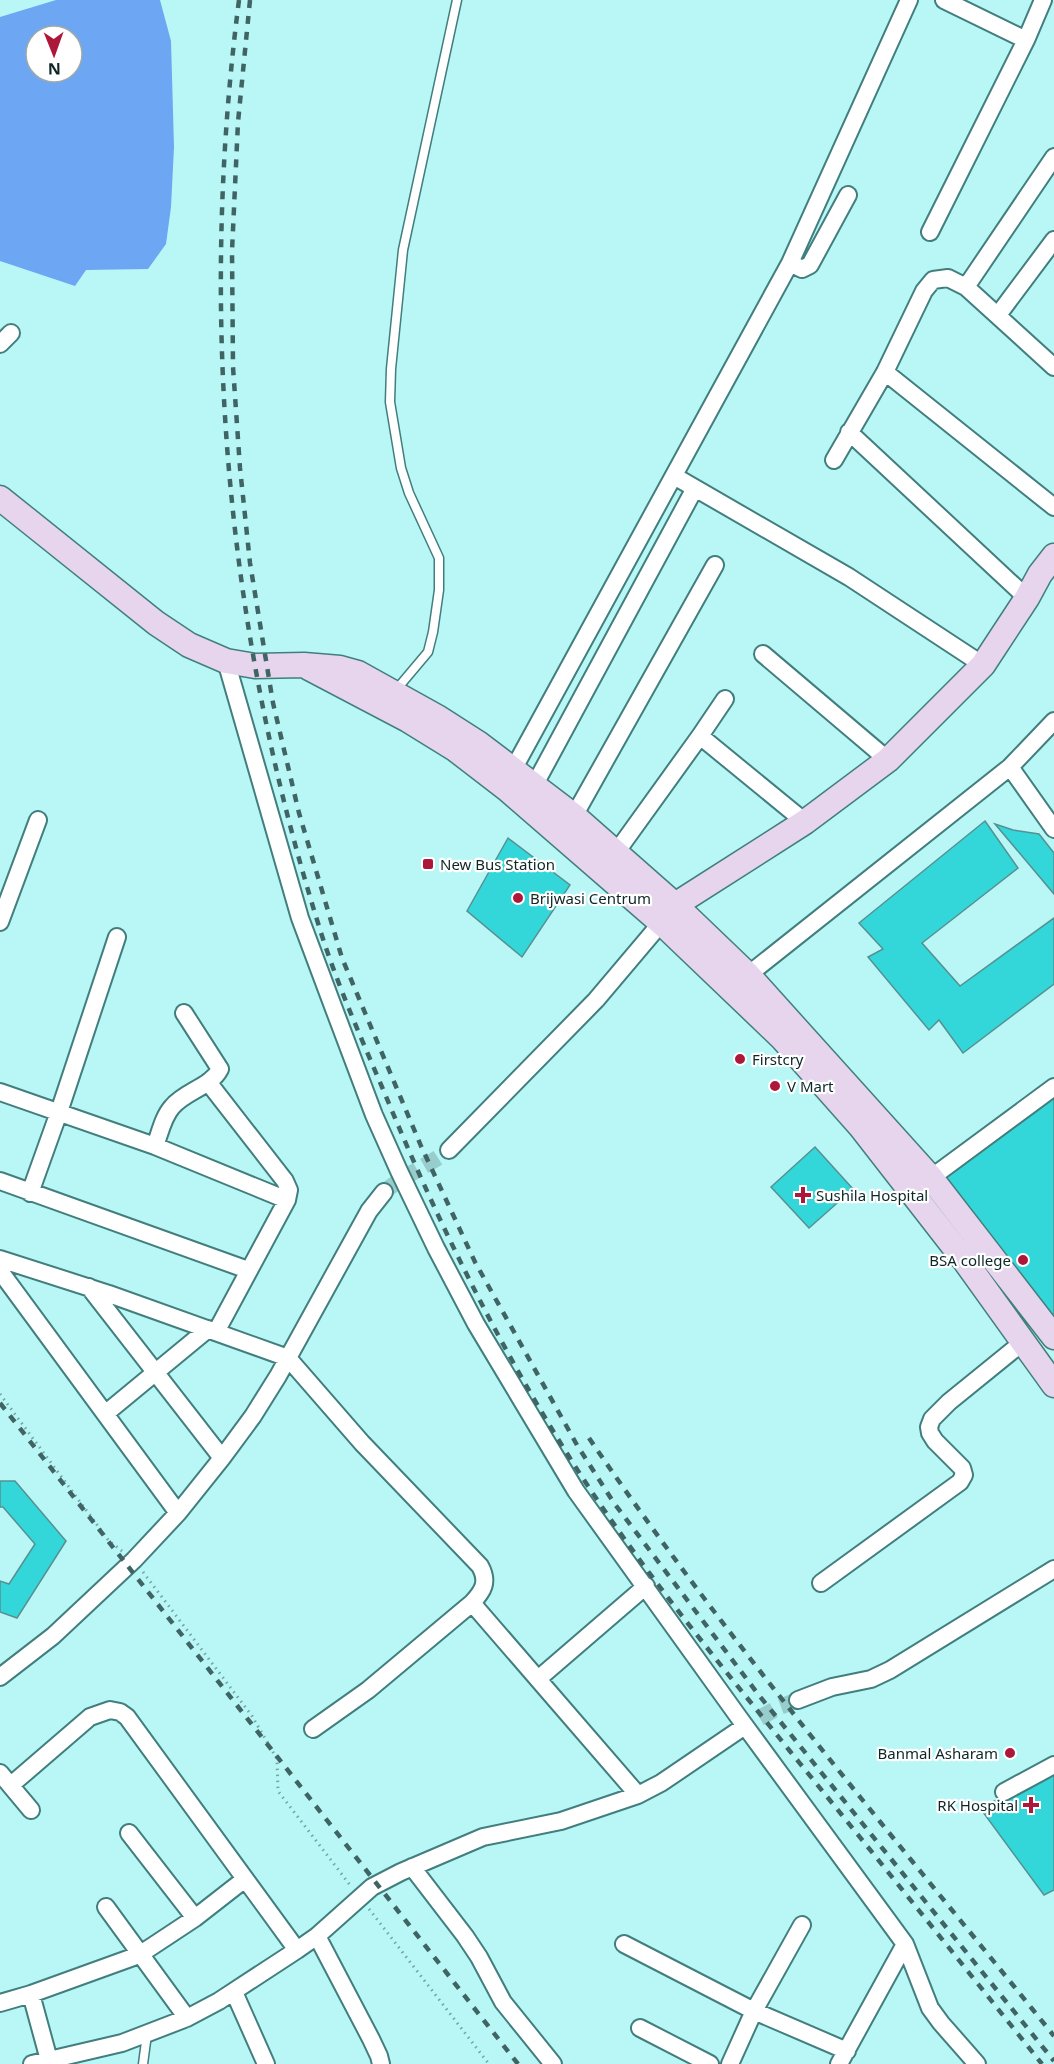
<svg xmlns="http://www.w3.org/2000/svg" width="1054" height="2064" viewBox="0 0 1054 2064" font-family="'Noto Sans',sans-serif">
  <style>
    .water { fill: #6da6f2; fill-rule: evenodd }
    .building { fill: #33d7d9; stroke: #569192; stroke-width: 1.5 }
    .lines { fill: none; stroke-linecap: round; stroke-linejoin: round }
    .street-tunnel { stroke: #97cdcd; stroke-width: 16; stroke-dasharray: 16 8; stroke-linecap: butt }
    .lane-casing { stroke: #427e7e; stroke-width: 11 }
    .street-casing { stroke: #427e7e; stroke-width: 20 }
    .secondary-casing { stroke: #427e7e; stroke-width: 27 }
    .path { stroke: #75a4a4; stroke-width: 3; stroke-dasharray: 1.5 4.5; stroke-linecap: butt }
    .lane { stroke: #fff; stroke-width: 8 }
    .street { stroke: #fff; stroke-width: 16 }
    .secondary { stroke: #e6d5ed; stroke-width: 24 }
    .rail { stroke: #406464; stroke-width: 4.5; stroke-dasharray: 8 8; stroke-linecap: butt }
    .poi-dot { fill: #ad183a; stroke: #fff; stroke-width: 2 }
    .labels { text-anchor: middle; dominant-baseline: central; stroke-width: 4.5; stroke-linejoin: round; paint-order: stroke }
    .poi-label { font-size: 15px; fill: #0d2727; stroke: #fff; text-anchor: start }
  </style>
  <rect width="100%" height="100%" fill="#b9f7f7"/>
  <path class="water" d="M 56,0 L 160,0 L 171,41 L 174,147 L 171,207 L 166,244 L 148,269 L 86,270 L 75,286 L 0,261 L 0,17 ZM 36,36 L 72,36 L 72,72 L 36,72 Z"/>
  <path class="building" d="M 985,821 L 1018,868 L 922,943 L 960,986 L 1054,918 L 1054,984 L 963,1053 L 939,1020 L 929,1030 L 868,957 L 883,949 L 859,923 Z
    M 995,824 L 1013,830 L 1039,834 L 1054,853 L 1054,894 Z
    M 508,838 L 570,885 L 522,957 L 467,911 Z
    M 1054,1086 L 1054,1342 L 931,1178 Z
    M 815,1147 L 853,1189 L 809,1228 L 771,1187 Z
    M 0,1481 L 15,1481 L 66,1541 L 17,1618 L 0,1612 L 0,1581 L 9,1584 L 35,1544 L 3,1507 L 0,1507 Z
    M 1054,1772 L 1054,1890 L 1044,1895 L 980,1808 Z"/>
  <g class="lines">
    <path class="street-tunnel" d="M 384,1192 C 404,1175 428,1166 449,1150
      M 739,1730 L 777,1708 L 798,1700"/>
    <defs>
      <path id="lane" d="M 396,690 L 428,652 L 433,632 L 439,590 L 439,558 L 409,493 L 401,468 L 390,402 L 391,369 L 403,250 L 457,0
        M 143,2064 L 147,2034"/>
      <path id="street" d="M 944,0 L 1026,40
        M 930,232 L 1026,40 L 1043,0
        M 790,263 L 802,269 L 810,265 L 848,195
        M 966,287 L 1054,157
        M 998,315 L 1054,240
        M 0,344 L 11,333
        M 885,372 L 1054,507
        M 849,432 L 1027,598
        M 834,460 L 885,372 L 924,291 L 933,280 L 948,278 L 966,287 L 1054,367
        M 674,476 L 849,577 L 983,665
        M 763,654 L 888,760
        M 226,661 L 300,918 L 331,1001 L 374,1115 L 399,1171 L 436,1248 L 476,1324 L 576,1491 L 740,1719 L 905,1944 L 930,2008 L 941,2023 L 977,2064
        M 700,736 L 805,822
        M 1010,767 L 1054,829
        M 509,777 L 790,263 L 909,0
        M 534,786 L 695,488
        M 574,816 L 715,565
        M 615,854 L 700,736 L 725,699
        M 0,922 L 38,820
        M 748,975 L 1010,767 L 1054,721
        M 208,1082 L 285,1181 L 289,1190 L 287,1200 L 216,1332
        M 0,1092 L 155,1146 L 287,1200
        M 155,1146 C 160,1133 163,1117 172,1107 C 185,1091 211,1087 220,1069 L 184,1013
        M 449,1150 L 596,1000 L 667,916
        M 0,1181 L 248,1270
        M 924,1183 L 1054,1087
        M 30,1193 L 59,1112 L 117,937
        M 0,1259 L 109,1294 L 288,1358 L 362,1443 L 480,1566 C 489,1582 483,1591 472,1603 L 368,1690 L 313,1729
        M 0,1271 L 178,1513
        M 89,1287 L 222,1458
        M 105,1414 L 208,1329
        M 821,1583 L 960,1482 L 964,1475 L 962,1468 L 935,1441 L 930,1433 L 929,1427 L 932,1419 L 949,1402 L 1023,1342
        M 472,1603 L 638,1795
        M 0,1677 L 53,1636 L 134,1560 L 178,1513 L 222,1458 L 253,1416 L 278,1376 L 369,1211 L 384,1192
        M 538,1679 L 646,1586
        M 798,1700 L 832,1687 L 871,1679 L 890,1670 L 1054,1569
        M 0,1773 L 31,1810
        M 11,1785 L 90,1717 L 110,1710 L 120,1712 L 127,1717 L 297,1950
        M 1004,1792 L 1054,1765
        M 129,1833 L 195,1918
        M 412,1867 L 465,1936 L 479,1957 L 503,2002 L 553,2064
        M 106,1907 L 187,2018
        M 317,1936 L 371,2039 L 379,2056 L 381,2064
        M 624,1944 L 754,2011 L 847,2051
        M 234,1992 L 266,2064
        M 31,1994 L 49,2060
        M 0,2003 L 31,1994 L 139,1955 L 195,1918 L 245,1879
        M 640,2028 L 710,2064
        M 32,2064 L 122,2043 L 187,2018 L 219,2001 L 297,1950 L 317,1936 L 372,1887 L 401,1872 L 483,1837 L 561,1821 L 638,1795 L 661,1783 L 739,1730
        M 730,2064 L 754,2011 L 802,1925
        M 839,2064 L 905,1944"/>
      <path id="secondary" d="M 0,498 L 156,623 L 189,645 L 226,661 L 255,666 L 304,665 L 340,668 L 358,673 L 439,718 L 478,743 L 574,816 L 675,905 L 748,975 L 931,1178 L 1054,1337
        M 309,668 L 408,720 L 455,749 L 507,789 L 666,927 L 782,1038 L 860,1126 L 965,1261 L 1054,1385
        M 675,905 L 805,822 L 888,760 L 983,665 L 1027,598 L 1040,574 L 1054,556"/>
    </defs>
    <use href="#lane" class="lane-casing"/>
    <use href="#street" class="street-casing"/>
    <use href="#secondary" class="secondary-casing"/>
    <path class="path" d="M 0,1394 L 109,1541 L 122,1551
      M 143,1572 L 252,1716 L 277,1759 L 278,1791 L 350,1885
      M 369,1909 L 489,2064"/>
    <use href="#lane" class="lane"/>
    <use href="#street" class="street"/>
    <use href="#secondary" class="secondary"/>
    <path class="rail" d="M 239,0 C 199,310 225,625 318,923 C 337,986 365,1046 390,1106 C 440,1226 498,1344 568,1455 C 633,1559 712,1654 789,1750 C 874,1854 958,1959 1042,2064
      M 250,0 L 238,122 L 232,251 L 233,367 L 240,468 L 250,563 L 273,703 L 299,813 L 342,958 L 421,1146 L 475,1262 L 577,1445 L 614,1503 L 758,1694 L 1054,2061
      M 0,1403 L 518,2064
      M 589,1438 C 731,1647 896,1839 1054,2036"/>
  </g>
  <g class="poi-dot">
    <rect x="422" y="858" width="12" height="12" rx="3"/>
    <circle cx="518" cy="898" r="6"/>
    <circle cx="740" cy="1059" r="6"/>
    <circle cx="775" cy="1086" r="6"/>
    <path d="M800 1186h6v6h6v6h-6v6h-6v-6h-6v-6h6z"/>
    <circle cx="1023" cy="1260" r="6"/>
    <circle cx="1010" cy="1753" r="6"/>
    <path d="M1028 1796h6v6h6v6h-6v6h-6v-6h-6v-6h6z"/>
  </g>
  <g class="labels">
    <g class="poi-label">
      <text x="440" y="864">New Bus Station</text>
      <text x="530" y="898">Brijwasi Centrum</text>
      <text x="752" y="1059">Firstcry</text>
      <text x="787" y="1086">V Mart</text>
      <text x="816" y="1195">Sushila Hospital</text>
      <text x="1011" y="1260" text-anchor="end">BSA college</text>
      <text x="998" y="1753" text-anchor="end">Banmal Asharam</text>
      <text x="1018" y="1805" text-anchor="end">RK Hospital</text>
    </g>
  </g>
  <g transform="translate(54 54) rotate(179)"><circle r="28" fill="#ffffff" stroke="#9ea9a9" stroke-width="1.5"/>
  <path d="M0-4.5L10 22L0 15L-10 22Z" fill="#ad183a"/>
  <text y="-9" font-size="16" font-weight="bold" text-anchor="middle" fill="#0d2727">N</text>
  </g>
</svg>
